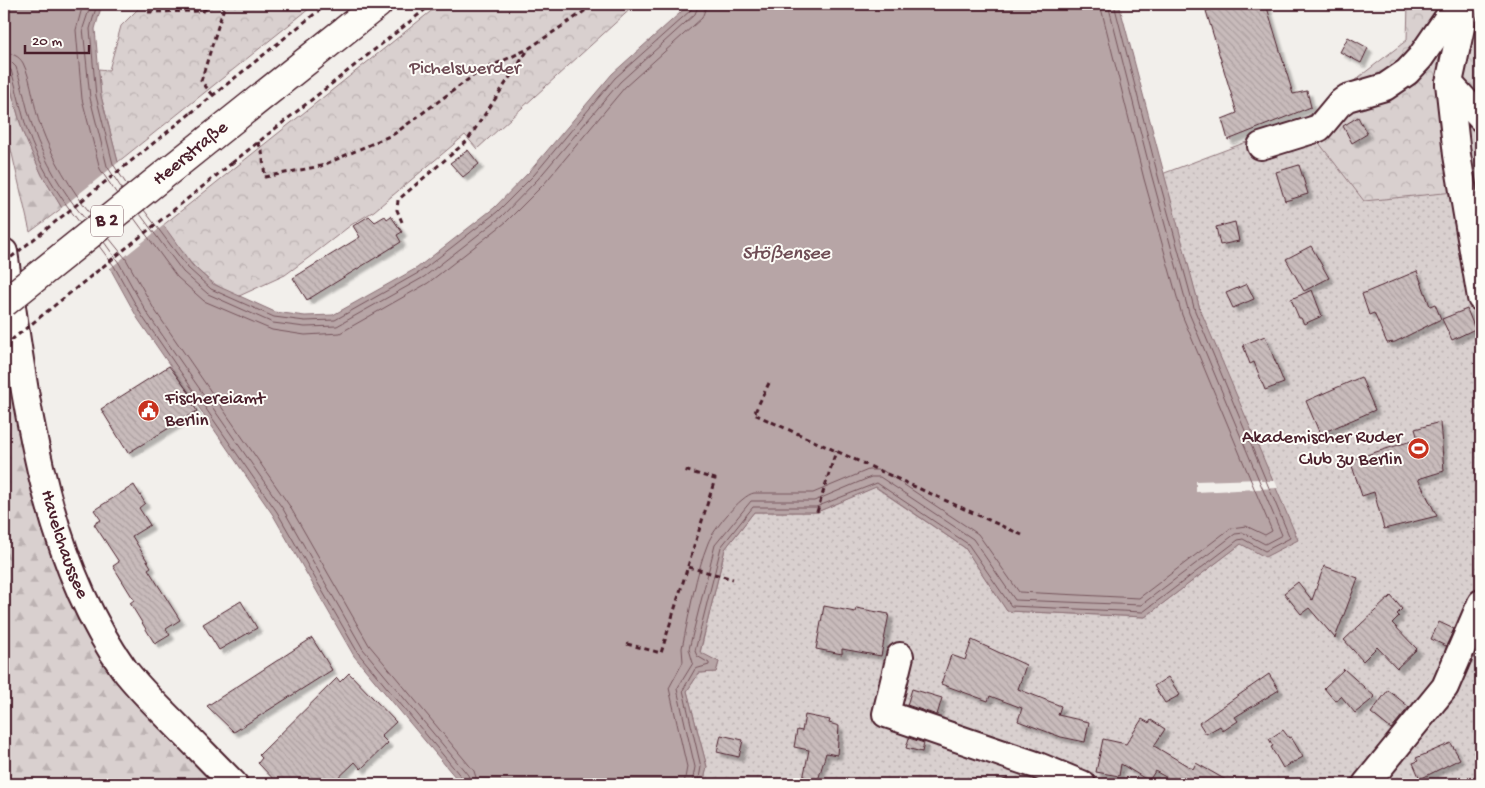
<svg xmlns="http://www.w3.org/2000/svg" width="1485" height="788" viewBox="0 0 1485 788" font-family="'Gochi Hand',sans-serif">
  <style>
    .grass { fill: url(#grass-dots); stroke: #92787d }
    .forest { fill: url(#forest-firs); stroke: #92787d }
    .park { fill: url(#park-crowns); stroke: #92787d }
    .water { fill: #b7a5a6; stroke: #8b6f75 }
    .pier { fill: #f2efeb }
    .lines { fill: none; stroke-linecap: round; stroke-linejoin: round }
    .shore { stroke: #76555c; stroke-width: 1 }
    .building { fill: url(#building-back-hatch); stroke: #4a1f2b; filter: url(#shadow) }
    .minor-casing { stroke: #4a1f2b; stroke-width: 30 }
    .major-casing { stroke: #4a1f2b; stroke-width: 31 }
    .path { stroke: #4a1f2b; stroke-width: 3; stroke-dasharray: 5 4; stroke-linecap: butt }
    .minor { stroke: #fdfcf7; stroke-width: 26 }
    .major { stroke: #fdfcf7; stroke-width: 28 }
    .major-bridge-casing { stroke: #4a1f2b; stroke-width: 31; stroke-linecap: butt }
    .path-bridge { stroke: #4a1f2b; stroke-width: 3; stroke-dasharray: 5 4; stroke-linecap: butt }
    .major-bridge { stroke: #fdfcf7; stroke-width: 28 }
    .labels { text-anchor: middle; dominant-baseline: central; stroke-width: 4; stroke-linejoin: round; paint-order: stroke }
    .shield { fill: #fdfcf7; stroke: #806168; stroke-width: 1 }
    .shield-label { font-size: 18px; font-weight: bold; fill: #4a1f2b }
    .park-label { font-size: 19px; fill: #6e4b54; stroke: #fdfcf7 }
    .street-label { font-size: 19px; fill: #4a1f2b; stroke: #fdfcf7 }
    .poi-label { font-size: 19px; fill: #4a1f2b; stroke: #fdfcf7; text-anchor: start }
    .water-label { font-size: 20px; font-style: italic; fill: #704e56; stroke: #fdfcf7 }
  </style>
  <defs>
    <pattern id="grass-dots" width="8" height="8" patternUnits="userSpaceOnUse" patternTransform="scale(1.25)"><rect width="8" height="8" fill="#d9d0cf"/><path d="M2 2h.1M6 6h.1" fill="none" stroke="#bcb2b2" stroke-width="1.8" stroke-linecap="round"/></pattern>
    <pattern id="forest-firs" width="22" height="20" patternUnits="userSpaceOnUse" patternTransform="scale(1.25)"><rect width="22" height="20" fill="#d9d0cf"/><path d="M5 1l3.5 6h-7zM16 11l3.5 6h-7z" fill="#bcb2b2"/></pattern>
    <pattern id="park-crowns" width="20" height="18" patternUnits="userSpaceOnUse" patternTransform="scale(1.25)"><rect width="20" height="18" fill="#d9d0cf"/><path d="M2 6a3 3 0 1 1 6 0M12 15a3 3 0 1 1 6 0" fill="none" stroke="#bcb2b2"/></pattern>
    <pattern id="building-back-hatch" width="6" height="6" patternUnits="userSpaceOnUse" patternTransform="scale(1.25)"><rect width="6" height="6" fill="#c8bbbb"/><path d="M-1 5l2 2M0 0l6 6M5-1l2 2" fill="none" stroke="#ada0a1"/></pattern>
    <filter id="shadow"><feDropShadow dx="4.5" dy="4.5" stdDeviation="1" flood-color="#0004"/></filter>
  </defs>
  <rect width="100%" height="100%" fill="#f2efeb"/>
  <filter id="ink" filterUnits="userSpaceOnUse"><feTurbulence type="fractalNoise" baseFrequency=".02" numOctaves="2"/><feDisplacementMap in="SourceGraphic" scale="10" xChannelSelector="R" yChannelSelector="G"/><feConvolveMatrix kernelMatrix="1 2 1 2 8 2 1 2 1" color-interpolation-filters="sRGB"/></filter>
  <g filter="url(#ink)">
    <path class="grass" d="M 1302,121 L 1454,192 L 1481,249 L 1481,784 L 703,784 L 707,767 L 687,691 L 699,673 L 716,672 L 719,662 L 700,653 L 725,549 L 754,512 L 817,512 L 875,487 L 965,548 L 1007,611 L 1145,617 L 1241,544 L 1200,309 L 1162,174 Z"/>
    <path class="forest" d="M 4,64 L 23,133 L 42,175 L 62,208 L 30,232 L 4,119 Z
      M 9,350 L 64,580 L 217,784 L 4,784 L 4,354 Z"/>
    <path class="park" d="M 143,4 L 315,4 L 118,162 L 101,96 L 98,69 L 109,70 L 121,26 Z
      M 440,4 L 636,4 L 477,149 L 465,135 L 374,211 L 351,225 L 311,256 L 285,275 L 237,297 C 198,277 188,260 162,226 Z
      M 1408,4 L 1481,4 L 1481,249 L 1454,192 L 1364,201 L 1302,121 L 1407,40 Z"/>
    <path class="water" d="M 4,4 L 102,4 L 95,29 L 101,96 L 118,162 L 192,265 L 213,284 L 275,312 L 305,316 L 333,315 L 417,268 L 494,208 L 530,171 L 612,74 L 690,4 L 1119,4 L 1200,309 L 1298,540 L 1265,557 L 1241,544 L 1145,617 L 1007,611 L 965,548 L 876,487 L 817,512 L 754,512 L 725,549 L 700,652 L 719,662 L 716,672 L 699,673 L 687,691 L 707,767 L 703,784 L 461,784 L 354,656 L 273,515 L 138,319 L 110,268 L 62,208 L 42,175 L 23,133 L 4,64 Z"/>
    <path class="pier" d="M 120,161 L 164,225 L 108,270 L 60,209 Z
      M 1261,479 L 1261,481 L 1275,481 L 1278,488 L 1196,492 L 1196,481 Z"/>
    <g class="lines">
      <path class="shore" d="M 83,4 L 76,30 L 82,99 L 100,169 L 117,194
        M 91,4 L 83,28 L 90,98 L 107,166 L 122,189
        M 97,4 L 90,29 L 96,96 L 113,164 L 127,185
        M 4,53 C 12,53 19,56 23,63 C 33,83 33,107 41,127 C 53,159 70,188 91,214
        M 4,60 L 11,62 L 16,67 C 23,87 26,108 33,128 C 44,161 63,192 85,219
        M 4,66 L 11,70 C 17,90 21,110 27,130 C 38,163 58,195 80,223
        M 144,210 L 188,268 L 211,289 L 274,317 L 305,321 L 335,320 L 420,272 L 497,212 L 534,175 L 615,78 L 691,10 L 693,4
        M 140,214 L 183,272 L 208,294 L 273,323 L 305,327 L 337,326 L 424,277 L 501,217 L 538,179 L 620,82 L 695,14 L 699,4
        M 134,218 L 177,277 L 204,301 L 272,330 L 305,335 L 340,333 L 428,283 L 506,222 L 544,184 L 625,87 L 702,18 L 707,4
        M 109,238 L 126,259 L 154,309 L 289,505 L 369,645 L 474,771 L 478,784
        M 104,242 L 119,263 L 147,313 L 283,509 L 363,649 L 468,775 L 471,784
        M 99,246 L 114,266 L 142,316 L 277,512 L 358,653 L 463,779 L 465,784
        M 684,784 L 687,767 L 669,688 L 683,662 L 682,648 C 689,616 696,572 708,543 C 713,530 741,495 754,493 L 813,493 L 868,470 L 882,470 L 978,534 L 1019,592 L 1139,598 L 1231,528 L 1246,526 L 1265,535 L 1272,531 L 1182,315 L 1144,179 L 1100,4
        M 692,784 L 695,767 L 677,689 L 693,663 L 689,649 L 715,545 L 751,501 L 814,501 L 871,477 L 880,477 L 973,539 L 1015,600 L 1141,605 L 1235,534 L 1244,533 L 1265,544 L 1282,535 L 1189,313 L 1152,177 L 1108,4
        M 698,784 L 701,767 L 683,690 L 695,669 L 709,665 L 709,663 L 697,656 L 695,651 L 721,547 L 753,507 L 816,507 L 877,483 L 968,544 L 1011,606 L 1143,612 L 1238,540 L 1243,539 L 1265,551 L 1290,538 L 1195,311 L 1158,176 L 1114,4"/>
    </g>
    <path class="building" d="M 1230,4 L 1266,4 L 1293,94 L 1307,91 L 1311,107 L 1228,140 L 1222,119 L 1237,113 L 1206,11 Z
      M 1348,37 L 1368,48 L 1361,63 L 1340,52 Z
      M 1358,117 L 1367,134 L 1352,143 L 1343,126 Z
      M 468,150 L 479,164 L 463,177 L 450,163 Z
      M 1299,165 L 1308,194 L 1285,201 L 1276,172 Z
      M 369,216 L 375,222 L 385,216 L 387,219 L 391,216 L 402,232 L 397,235 L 401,242 L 307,300 L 293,278 L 360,237 L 353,226 Z
      M 1235,222 L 1239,241 L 1220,245 L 1216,227 Z
      M 1311,246 L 1329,278 L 1304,291 L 1286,259 Z
      M 1417,271 L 1430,306 L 1435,304 L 1441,319 L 1395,342 L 1387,343 L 1374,313 L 1369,315 L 1362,294 Z
      M 1247,284 L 1254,299 L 1233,308 L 1226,293 Z
      M 1312,290 L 1322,316 L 1304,324 L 1301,318 L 1299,318 L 1291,299 Z
      M 1467,309 L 1475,329 L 1452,340 L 1442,319 Z
      M 1265,336 L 1284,383 L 1265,390 L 1254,362 L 1250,364 L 1243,345 Z
      M 169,366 L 190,394 L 189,398 L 197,411 L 128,453 L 101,409 Z
      M 1361,377 L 1375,410 L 1320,434 L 1306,401 Z
      M 1440,422 L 1444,471 L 1418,479 L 1437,516 L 1384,529 L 1374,492 L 1362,496 L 1350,460 L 1418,439 L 1415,429 Z
      M 134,485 L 145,503 L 139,508 L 150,525 L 132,536 L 151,567 L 148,569 L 180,620 L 166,629 L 170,635 L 155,644 L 130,603 L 134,600 L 113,566 L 119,562 L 94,524 L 101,520 L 94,510 Z
      M 1324,566 L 1358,578 L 1335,638 L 1309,608 L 1301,614 L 1284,593 L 1298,582 L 1312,600 Z
      M 1391,596 L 1402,609 L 1397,614 L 1399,616 L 1392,623 L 1417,649 L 1397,668 L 1377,647 L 1363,661 L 1344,640 Z
      M 241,601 L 257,628 L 219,650 L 203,624 Z
      M 824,606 L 855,612 L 856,608 L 889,614 L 881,656 L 842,649 L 842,654 L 816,649 Z
      M 1439,622 L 1454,629 L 1446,646 L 1431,639 Z
      M 312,638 L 332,670 L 234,732 L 207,706 Z
      M 972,640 L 1026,665 L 1018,689 L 1061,706 L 1058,715 L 1089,722 L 1085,742 L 1061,737 L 1018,721 L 1022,708 L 990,696 L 988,701 L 941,684 L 951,655 L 965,660 Z
      M 1344,669 L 1375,697 L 1355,713 L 1341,696 L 1335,701 L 1324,688 Z
      M 349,673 L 396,722 L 381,736 L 388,743 L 361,769 L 355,762 L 332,784 L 278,784 L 258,763 L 262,758 L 259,755 L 337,678 L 340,682 Z
      M 1269,674 L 1279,690 L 1235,717 L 1238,721 L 1223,731 L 1220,726 L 1206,734 L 1199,723 Z
      M 1168,677 L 1180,695 L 1165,703 L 1154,686 Z
      M 912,689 L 942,698 L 937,715 L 907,705 Z
      M 1388,690 L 1409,707 L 1391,729 L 1371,713 Z
      M 805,715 L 830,720 L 829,723 L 839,726 L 837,755 L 826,753 L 817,784 L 802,784 L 809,750 L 794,747 L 797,730 L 802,731 Z
      M 1142,719 L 1149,723 L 1151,720 L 1165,729 L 1154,746 L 1193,769 L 1196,763 L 1233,784 L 1178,784 L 1155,771 L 1149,781 L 1121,764 L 1119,776 L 1096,772 L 1103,739 L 1126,744 Z
      M 1283,730 L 1289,738 L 1291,737 L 1303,757 L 1283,768 L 1271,747 L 1273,746 L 1269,739 Z
      M 721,735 L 743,740 L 739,757 L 717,752 Z
      M 909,738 L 924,743 L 922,752 L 906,748 Z
      M 1451,743 L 1460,759 L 1420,779 L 1413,763 L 1418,761 L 1416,758 Z"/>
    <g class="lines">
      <defs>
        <g id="minor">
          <path d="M 1466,4 L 1449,83 L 1457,155 L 1481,298"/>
          <path d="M 1449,83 L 1481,118"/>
          <path d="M 1261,146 L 1319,128 L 1339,104 L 1347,98 L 1385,87 L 1407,72 L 1420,58 L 1451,13 L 1464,12"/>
          <path id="s1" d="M 4,252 C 25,391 40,551 124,669 C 137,686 153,702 168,717 C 190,739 212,762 234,784"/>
          <path d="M 900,656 L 886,714 L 1036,765 L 1082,784"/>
          <path d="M 1366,784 L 1445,687 L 1481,603"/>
        </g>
        <path id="major" d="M 210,138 L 378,4"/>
      </defs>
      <use href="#minor" class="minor-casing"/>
      <use href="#major" class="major-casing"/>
      <path class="path" d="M 148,12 L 203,11 L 214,4
        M 213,95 L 201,81 L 225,4
        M 191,113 L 327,4
        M 258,142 L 262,151 L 265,177 L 321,166 L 394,134 L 477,73 L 528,49 L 595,4
        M 232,163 L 432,4
        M 402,222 L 397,210 L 398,200 L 467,141 L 528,50
        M 769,383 L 754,414 L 1022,535
        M 817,512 L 836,451
        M 688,567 L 733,579
        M 627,644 L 661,653 L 715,479 L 684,470
        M 994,784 L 1007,780"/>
      <use href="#minor" class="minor"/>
      <use href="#major" class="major"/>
      <defs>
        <path id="major-bridge" d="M 4,303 L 210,138"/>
      </defs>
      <use href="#major-bridge" class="major-bridge-casing"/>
      <path class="path-bridge" d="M 4,263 L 191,113
        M 4,346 L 232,163"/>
      <use href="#major-bridge" class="major-bridge"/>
    </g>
  </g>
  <defs>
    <symbol id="civic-disc" viewBox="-11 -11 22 22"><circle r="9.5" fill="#c8321e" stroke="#fdfcf7"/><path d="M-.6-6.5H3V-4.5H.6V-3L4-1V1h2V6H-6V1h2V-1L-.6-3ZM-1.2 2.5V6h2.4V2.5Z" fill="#fff"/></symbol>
    <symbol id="stadium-disc" viewBox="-11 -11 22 22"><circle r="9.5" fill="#c8321e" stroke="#fdfcf7"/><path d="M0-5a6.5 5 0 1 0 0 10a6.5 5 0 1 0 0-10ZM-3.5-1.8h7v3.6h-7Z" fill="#fff"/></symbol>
  </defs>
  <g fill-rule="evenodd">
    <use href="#civic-disc" x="136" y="398" width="25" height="25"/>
    <use href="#stadium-disc" x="1406" y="436" width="25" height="25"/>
  </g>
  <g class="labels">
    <rect class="shield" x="91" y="205.5" width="32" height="31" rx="4"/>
    <g class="shield-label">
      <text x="107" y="221">B 2</text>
    </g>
    <g class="park-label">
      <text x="465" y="69">Pichelswerder</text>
    </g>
    <g class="street-label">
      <text transform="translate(191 154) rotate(-39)">Heerstraße</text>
      <text stroke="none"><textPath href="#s1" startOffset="299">Havelchaussee</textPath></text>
    </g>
    <g class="poi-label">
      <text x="165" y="399">Fischereiamt<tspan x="165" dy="22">Berlin</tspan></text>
      <text x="1402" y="438" text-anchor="end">Akademischer Ruder<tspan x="1402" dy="22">Club zu Berlin</tspan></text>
    </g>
    <g class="water-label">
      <text x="786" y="254">Stößensee</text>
    </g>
  </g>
  <rect width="1485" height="788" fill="none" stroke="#fdfcf7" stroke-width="20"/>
  <rect x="10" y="10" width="1465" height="768" fill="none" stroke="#4a1f2b" stroke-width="2" filter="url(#ink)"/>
  <path d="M25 45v8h64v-8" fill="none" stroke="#4a1f2b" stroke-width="2.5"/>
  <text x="32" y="45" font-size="15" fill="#4a1f2b" stroke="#fdfcf7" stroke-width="4" paint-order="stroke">20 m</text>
</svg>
